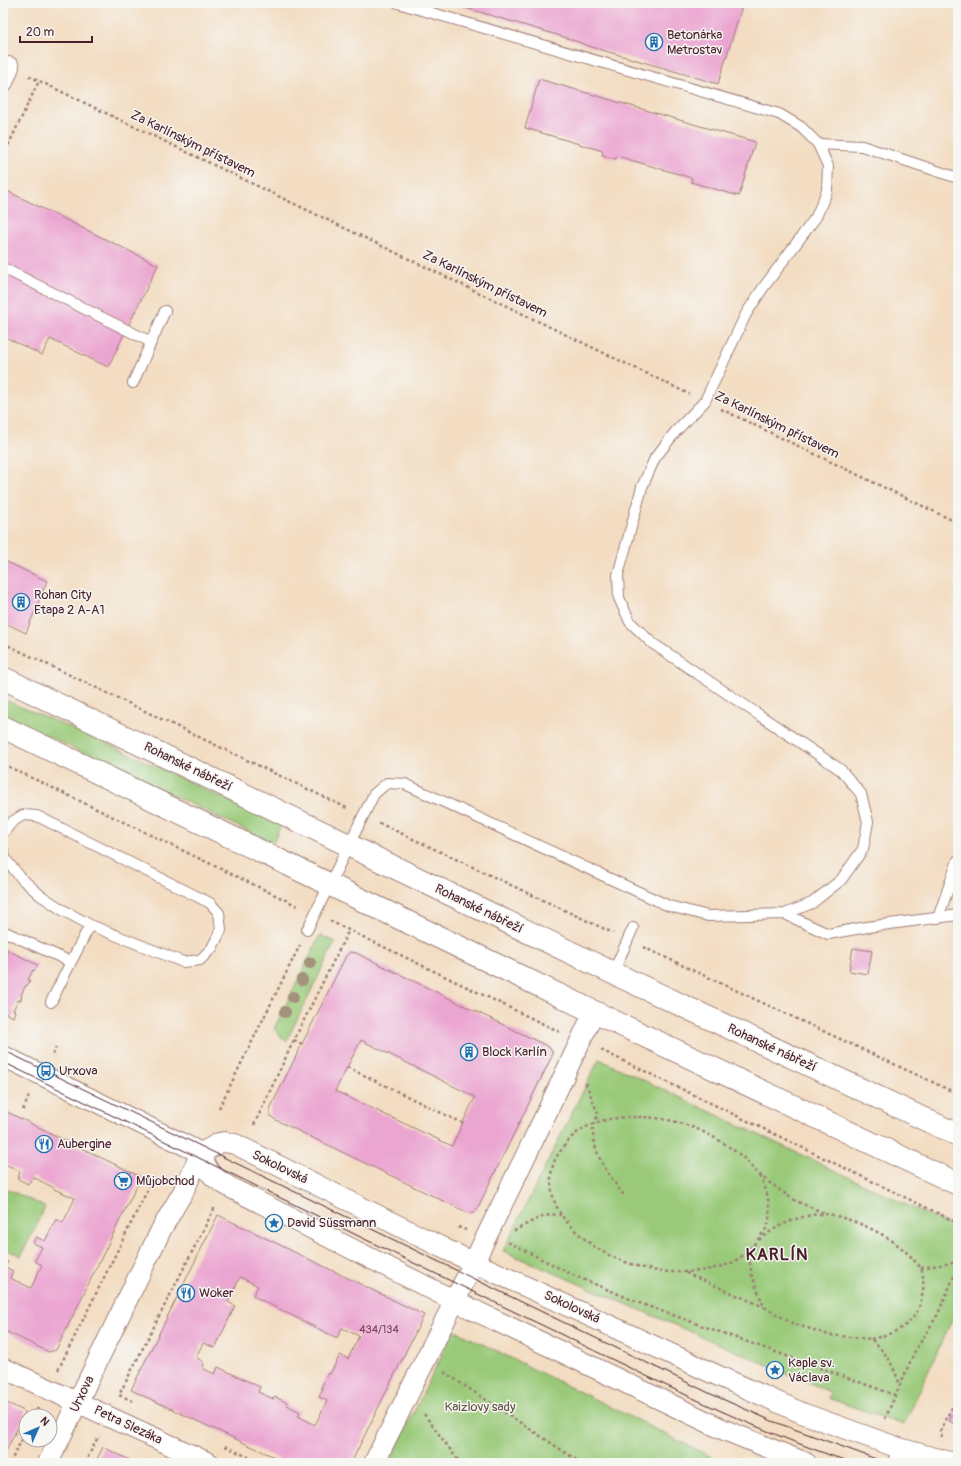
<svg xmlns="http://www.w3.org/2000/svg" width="961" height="1466" viewBox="0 0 961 1466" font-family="Pangolin,sans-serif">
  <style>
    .green { fill: #9aca79; stroke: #727452 }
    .building { fill: #eba5d1; fill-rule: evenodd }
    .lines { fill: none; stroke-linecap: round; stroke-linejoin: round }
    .service-casing { stroke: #9e7e76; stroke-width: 12 }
    .minor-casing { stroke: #9e7e76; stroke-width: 22 }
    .secondary-casing { stroke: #9e7e76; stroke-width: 24 }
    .path { stroke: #9e7e76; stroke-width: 2.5; stroke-dasharray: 3 3; stroke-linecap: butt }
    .service { stroke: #fff; stroke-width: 10 }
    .minor { stroke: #fff; stroke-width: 20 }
    .secondary { stroke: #fff; stroke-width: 22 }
    .tram { stroke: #4a1f2b; stroke-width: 1 }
    .tree { fill: #a3917c }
    .labels { text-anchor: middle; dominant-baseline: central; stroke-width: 3; stroke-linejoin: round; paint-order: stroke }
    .number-label { font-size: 11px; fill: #724054 }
    .poi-label { font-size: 13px; fill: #4a1f2b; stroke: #f6f6f2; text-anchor: start }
    .street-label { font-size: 13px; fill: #4a1f2b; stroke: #f6f6f2 }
    .park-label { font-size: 13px; fill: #625242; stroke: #f6f6f2 }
    .district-label { font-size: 17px; font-weight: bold; letter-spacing: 1px; fill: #4a1f2b; stroke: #f6f6f2 }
  </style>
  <rect width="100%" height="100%" fill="#f6f6f2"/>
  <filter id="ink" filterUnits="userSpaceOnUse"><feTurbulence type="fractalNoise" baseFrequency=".025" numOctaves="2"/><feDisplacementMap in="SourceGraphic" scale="8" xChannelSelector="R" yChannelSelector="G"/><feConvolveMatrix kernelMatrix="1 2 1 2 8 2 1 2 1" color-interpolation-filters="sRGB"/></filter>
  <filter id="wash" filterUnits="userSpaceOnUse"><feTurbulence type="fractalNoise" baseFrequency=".012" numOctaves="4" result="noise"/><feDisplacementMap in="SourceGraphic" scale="16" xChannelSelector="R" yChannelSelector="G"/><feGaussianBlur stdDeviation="0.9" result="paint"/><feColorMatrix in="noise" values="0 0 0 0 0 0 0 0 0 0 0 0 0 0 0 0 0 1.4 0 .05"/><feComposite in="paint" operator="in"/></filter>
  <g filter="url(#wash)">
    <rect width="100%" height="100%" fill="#f3ddc2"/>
    <path class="green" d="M 3,699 L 106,743 L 281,825 L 273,843 L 3,715 Z
      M 320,935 L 335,942 L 286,1042 L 274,1029 Z
      M 599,1059 L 958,1229 L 958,1306 L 904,1425 L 828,1398 L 830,1392 L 503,1251 Z
      M 3,1187 L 45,1207 L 21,1256 L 3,1248 Z
      M 454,1330 L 718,1460 L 725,1463 L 389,1463 Z"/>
    <g id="blocks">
      <path class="building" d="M 449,3 L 743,3 L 718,84 L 592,47 L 564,37 Z
        M 539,79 L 755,142 L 739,196 L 691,182 L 692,178 L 617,156 L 616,159 L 602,155 L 603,151 L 525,128 Z
        M 3,189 L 158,265 L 108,367 L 50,339 L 42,355 L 3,336 Z
        M 3,560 L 47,581 L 26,633 L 3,622 Z
        M 3,948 L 38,965 L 34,971 L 33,970 L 28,980 L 30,980 L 27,986 L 26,985 L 21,995 L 22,996 L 20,1001 L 18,1000 L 13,1010 L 15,1011 L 13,1017 L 3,1012 Z
        M 853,948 L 872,951 L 868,974 L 849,971 Z
        M 350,952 L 356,953 L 549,1047 L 552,1051 L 552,1056 L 477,1209 L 473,1213 L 468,1213 L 274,1119 L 270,1115 L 270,1109 L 302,1044 L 346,956 ZM 361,1040 L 475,1097 L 452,1146 L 335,1091 Z
        M 3,1110 L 141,1177 L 56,1350 L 49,1352 L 3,1330 L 3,1259 L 8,1262 L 5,1267 L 13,1271 L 10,1278 L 31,1288 L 42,1265 L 35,1261 L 42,1247 L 33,1243 L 36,1237 L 45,1241 L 56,1219 L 63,1223 L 75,1198 L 54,1189 L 54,1188 L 33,1177 L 28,1184 L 18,1179 L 20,1171 L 3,1163 Z
        M 218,1215 L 424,1315 L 351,1463 L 287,1463 L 131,1390 ZM 240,1277 L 258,1286 L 253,1296 L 337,1338 L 342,1328 L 359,1336 L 348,1359 L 340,1355 L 330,1374 L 328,1373 L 321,1388 L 323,1388 L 319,1397 L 327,1401 L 315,1425 L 298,1416 L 300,1412 L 287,1405 L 288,1403 L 275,1397 L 273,1399 L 258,1392 L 260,1387 L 218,1367 L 215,1374 L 204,1369 L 203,1362 L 196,1357 L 203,1343 L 215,1348 L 235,1306 L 228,1302 Z
        M 3,1401 L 24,1411 L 25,1413 L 3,1457 Z
        M 958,1404 L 958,1425 L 949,1421 Z
        M 103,1447 L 136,1463 L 95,1463 Z"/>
    </g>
  </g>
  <g filter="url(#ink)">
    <use href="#blocks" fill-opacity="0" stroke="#9e7e76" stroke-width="1"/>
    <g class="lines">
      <defs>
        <path id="service" d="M 818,144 L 862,146 L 958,178
          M 3,268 L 151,342
          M 133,383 L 165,311
          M 3,833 L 12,822 L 23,815 L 37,816 L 210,903 L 219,913 L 221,930 L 212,948 L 200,960 L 183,962 L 90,925 L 61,909 L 40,895 L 22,879 L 6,860 L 3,850
          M 785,914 L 828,934 L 867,927 L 958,915
          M 938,918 L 958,860
          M 307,930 L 374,794 L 387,783 L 405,784 L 669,906 L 708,916 L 785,914 L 812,903 L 841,880 L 863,849 L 868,822 L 861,794 L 841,770 L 652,643 L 630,622 L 619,598 L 618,575 L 642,487 L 655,458 L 676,431 L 705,401 L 746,314 L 763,288 L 816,217 L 827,191 L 828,166 L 818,144 L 801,127 L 779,114 L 398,3
          M 3,931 L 71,962 L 51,1002
          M 71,962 L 90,925
          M 613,973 L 633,928
          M 892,1463 L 899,1448"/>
        <path id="minor" d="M 3,82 L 9,67
          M 3,1056 L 201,1153 C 207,1176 218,1181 237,1191 L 455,1301 L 722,1429 L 806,1463
          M 3,1368 L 209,1463
          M 48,1463 L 162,1228 L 183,1192 L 201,1153 L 219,1143 L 224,1142 L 235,1144 L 447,1250 L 712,1373 L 802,1413 L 899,1448 L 953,1463
          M 374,1463 L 474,1262 L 546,1114 L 594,1012"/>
        <path id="secondary" d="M 3,678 L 613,973 L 958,1135
          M 3,727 L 594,1012 L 958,1184"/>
      </defs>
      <use href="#service" class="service-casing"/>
      <use href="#minor" class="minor-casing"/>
      <use href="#secondary" class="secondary-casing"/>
      <path class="path" d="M 29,76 L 689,394
        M 3,156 L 39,81
        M 721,409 L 958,523
        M 3,643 L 349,809
        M 3,764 L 300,907
        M 379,823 L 613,933
        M 330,921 L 560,1032
        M 643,947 L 958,1094
        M 302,1044 L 294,1040 L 349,930
        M 601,1050 L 958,1223
        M 53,1055 L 56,1047
        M 347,1067 L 462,1123
        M 586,1083 L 598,1114 C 596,1120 592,1126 593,1132 C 594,1157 611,1178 625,1197
        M 219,1108 L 300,945
        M 23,1110 L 30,1094
        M 254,1125 L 294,1040
        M 760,1176 C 767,1189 773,1213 767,1227 C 765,1231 761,1235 759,1238 C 753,1246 745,1254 738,1259 C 721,1271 680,1274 659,1271 C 643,1269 620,1261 605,1253 C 590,1245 573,1230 562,1216 C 550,1199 546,1171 559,1153 C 562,1149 566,1144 569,1140 C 586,1121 616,1116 640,1117 C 678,1118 709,1131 739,1154 C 747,1160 752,1169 760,1175 C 769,1183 780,1190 790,1197 C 800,1204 814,1208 826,1214
        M 458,1227 L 466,1230
        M 514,1231 C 527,1224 546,1212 561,1215
        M 759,1240 C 777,1225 801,1214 825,1214 C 830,1214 836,1216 840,1217 C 867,1225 894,1238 913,1259 C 915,1262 919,1265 921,1268 C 924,1276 924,1288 922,1295 C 918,1324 897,1333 871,1339
        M 508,1242 L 573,1275 L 642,1304 L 895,1395
        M 754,1245 L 749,1258 L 752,1276 L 764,1307 L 792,1323 L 829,1335 L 871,1339 C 888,1355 892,1363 900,1385
        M 921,1268 L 958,1262
        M 686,1273 L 764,1307
        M 58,1370 L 154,1177
        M 444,1372 L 581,1463
        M 133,1401 L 119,1395 L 215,1207
        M 424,1414 L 460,1463
        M 34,1416 L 38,1408
        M 885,1419 L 915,1351 L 938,1314 L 958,1267
        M 942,1437 L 940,1431 L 958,1396
        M 225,1446 L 260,1463
        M 10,1463 L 26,1431
        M 85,1463 L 98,1437 L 99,1438"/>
      <use href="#service" class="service"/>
      <use href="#minor" class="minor"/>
      <use href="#secondary" class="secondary"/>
      <path class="tram" d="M 3,1050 L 711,1394 L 772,1421 L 887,1463
        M 3,1062 C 177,1147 351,1233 525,1317 C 632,1368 740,1426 853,1463"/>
    </g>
    <g class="tree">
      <circle cx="310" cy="963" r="6"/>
      <circle cx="302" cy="980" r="6"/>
      <circle cx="293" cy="997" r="6"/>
      <circle cx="285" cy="1012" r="6"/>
    </g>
  </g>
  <defs>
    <symbol id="building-ring" viewBox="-11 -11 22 22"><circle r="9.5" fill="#f6f6f2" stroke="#1f6fb2" stroke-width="1.5"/><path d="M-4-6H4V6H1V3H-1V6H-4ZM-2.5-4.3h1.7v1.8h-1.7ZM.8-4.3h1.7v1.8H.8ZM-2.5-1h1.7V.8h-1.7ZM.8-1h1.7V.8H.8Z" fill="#1f6fb2"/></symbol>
    <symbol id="bus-ring" viewBox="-11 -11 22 22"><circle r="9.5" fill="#f6f6f2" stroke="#1f6fb2" stroke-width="1.5"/><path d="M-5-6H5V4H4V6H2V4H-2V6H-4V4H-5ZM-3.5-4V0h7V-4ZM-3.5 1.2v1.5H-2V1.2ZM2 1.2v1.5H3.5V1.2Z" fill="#1f6fb2"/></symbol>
    <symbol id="restaurant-ring" viewBox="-11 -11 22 22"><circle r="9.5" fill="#f6f6f2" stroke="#1f6fb2" stroke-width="1.5"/><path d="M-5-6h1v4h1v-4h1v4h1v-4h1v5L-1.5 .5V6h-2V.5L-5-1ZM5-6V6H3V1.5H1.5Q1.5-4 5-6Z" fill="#1f6fb2"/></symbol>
    <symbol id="supermarket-ring" viewBox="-11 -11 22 22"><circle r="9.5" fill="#f6f6f2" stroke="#1f6fb2" stroke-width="1.5"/><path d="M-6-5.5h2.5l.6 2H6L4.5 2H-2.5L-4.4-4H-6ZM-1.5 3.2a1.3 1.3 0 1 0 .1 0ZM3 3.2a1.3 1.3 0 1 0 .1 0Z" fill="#1f6fb2"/></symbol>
    <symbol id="sight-ring" viewBox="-11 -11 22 22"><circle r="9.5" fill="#f6f6f2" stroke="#1f6fb2" stroke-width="1.5"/><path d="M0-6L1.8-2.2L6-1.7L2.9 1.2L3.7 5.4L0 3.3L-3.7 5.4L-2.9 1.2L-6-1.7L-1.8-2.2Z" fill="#1f6fb2"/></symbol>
  </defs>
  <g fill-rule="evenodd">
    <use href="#building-ring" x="644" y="32" width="20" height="20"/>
    <use href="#building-ring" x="11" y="592" width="20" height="20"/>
    <use href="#building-ring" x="459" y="1042" width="20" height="20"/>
    <use href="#bus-ring" x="36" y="1061" width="20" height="20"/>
    <use href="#restaurant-ring" x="34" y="1134" width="20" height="20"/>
    <use href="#supermarket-ring" x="113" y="1171" width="20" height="20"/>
    <use href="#sight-ring" x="264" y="1213" width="20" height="20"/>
    <use href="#restaurant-ring" x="176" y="1283" width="20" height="20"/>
    <use href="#sight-ring" x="765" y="1360" width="20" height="20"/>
  </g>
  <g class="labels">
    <g class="number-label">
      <text x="379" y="1329">434/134</text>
    </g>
    <g class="poi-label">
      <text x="667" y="35">Betonárka<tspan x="667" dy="15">Metrostav</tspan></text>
      <text x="34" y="595">Rohan City<tspan x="34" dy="15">Etapa 2 A-A1</tspan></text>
      <text x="482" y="1052">Block Karlín</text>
      <text x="59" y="1071">Urxova</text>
      <text x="57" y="1144">Aubergine</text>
      <text x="136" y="1181">Můjobchod</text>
      <text x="287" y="1223">David Sűssmann</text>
      <text x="199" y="1293">Woker</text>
      <text x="788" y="1363">Kaple sv.<tspan x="788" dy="15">Václava</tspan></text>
    </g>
    <g class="street-label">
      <text transform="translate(193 144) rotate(26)">Za Karlínským přístavem</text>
      <text transform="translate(485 284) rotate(26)">Za Karlínským přístavem</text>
      <text transform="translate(777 425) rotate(26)">Za Karlínským přístavem</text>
      <text transform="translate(188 767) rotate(26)">Rohanské nábřeží</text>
      <text transform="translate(479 909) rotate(26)">Rohanské nábřeží</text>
      <text transform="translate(772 1048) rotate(25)">Rohanské nábřeží</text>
      <text transform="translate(280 1167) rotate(26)">Sokolovská</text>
      <text transform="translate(572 1307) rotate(25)">Sokolovská</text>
      <text transform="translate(82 1394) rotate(-64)">Urxova</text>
      <text transform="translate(128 1425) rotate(25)">Petra Slezáka</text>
    </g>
    <g class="park-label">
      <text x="480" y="1407">Kaizlovy sady</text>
    </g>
    <g class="district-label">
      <text x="777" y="1254">KARLÍN</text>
    </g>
  </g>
  <rect width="961" height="1466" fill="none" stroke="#f6f6f2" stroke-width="16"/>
  <g transform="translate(38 1428) rotate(45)"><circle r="19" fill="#f6f6f2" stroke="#b1a0a2"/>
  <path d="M0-3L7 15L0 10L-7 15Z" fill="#1f6fb2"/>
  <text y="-6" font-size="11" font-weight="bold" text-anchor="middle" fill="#4a1f2b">N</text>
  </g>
  <path d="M20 36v6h72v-6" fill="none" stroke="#4a1f2b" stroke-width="2"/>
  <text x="26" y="36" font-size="12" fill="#4a1f2b" stroke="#f6f6f2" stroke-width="3" paint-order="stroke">20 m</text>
</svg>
